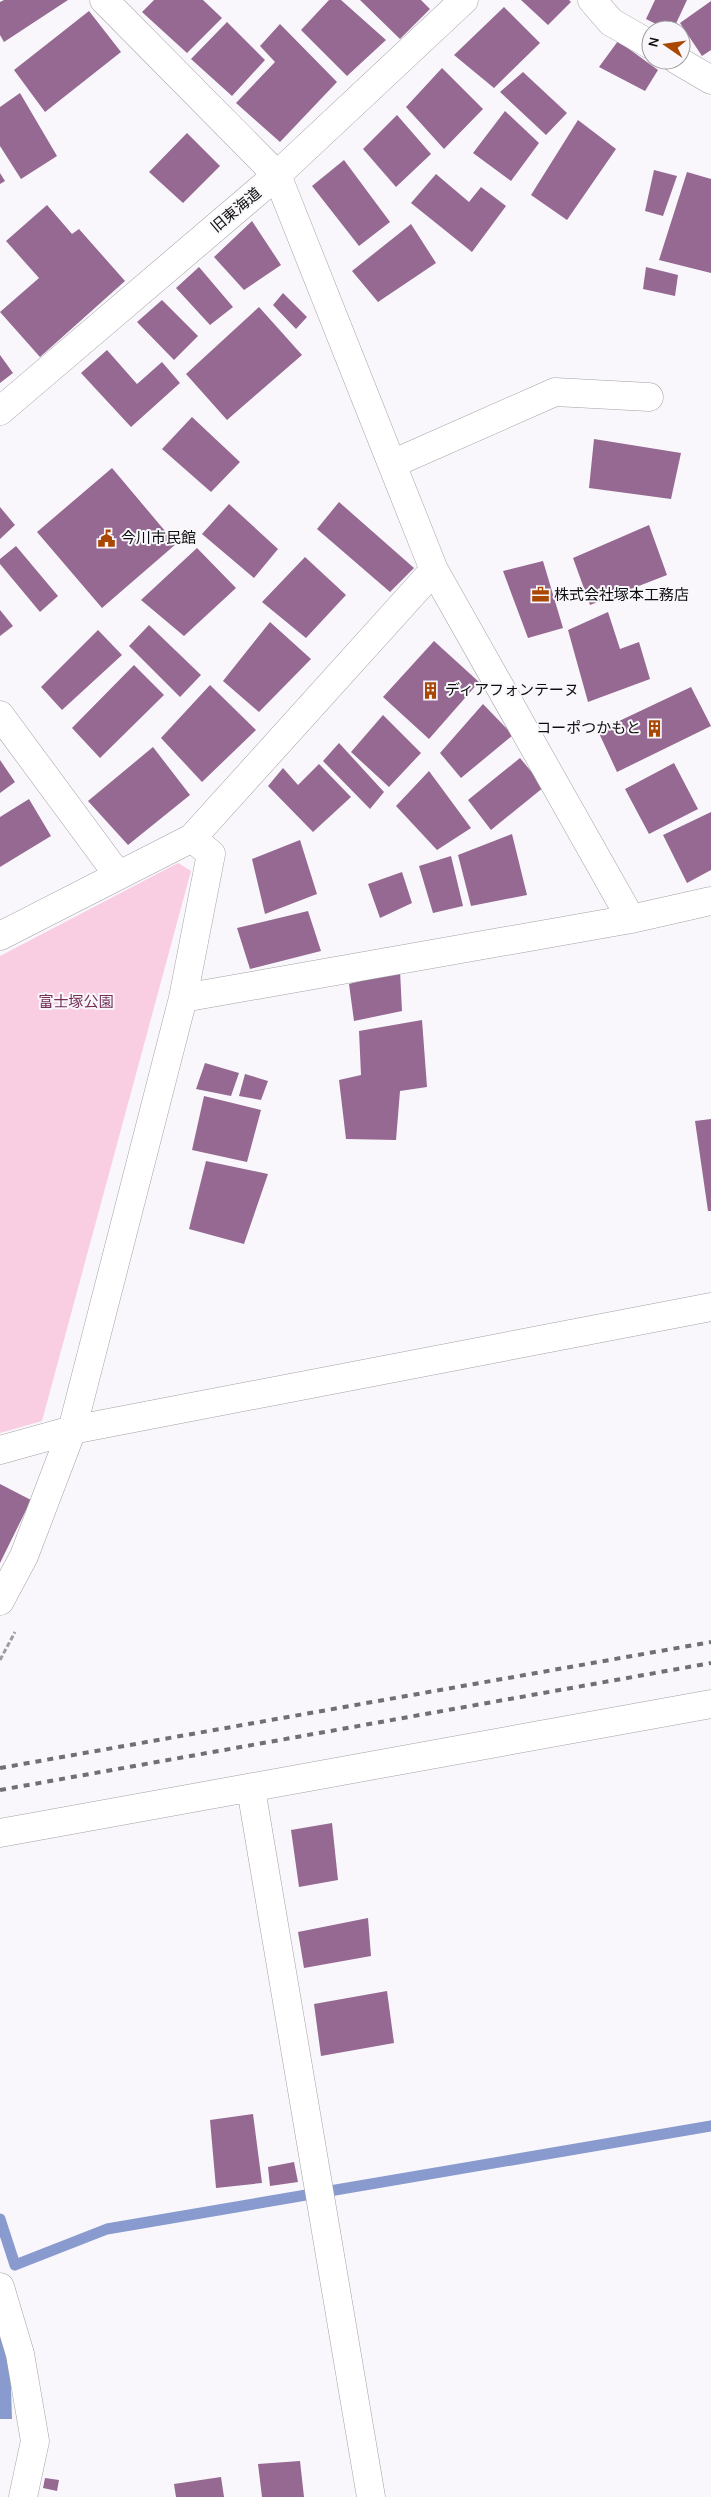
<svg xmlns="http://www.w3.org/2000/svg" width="711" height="2497" viewBox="0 0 711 2497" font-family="Karla,'Noto Sans JP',sans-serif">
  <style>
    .green { fill: #f9cee3 }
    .water { fill: #889ace }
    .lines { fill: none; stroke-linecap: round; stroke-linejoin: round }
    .stream { stroke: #889ace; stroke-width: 11 }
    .building { fill: #956992 }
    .minor-casing { stroke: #a2a1a4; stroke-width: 29 }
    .path { stroke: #9d9c9f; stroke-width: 3; stroke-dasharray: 5 2.5; stroke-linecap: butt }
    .minor { stroke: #fff; stroke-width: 28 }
    .rail { stroke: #706f71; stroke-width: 4; stroke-dasharray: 6 6; stroke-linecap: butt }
    .labels { text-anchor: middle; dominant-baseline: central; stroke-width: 4; stroke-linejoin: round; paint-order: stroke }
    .street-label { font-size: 15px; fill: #0e0e0f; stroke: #f9f7fb }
    .poi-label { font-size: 15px; fill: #0e0e0f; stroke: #f9f7fb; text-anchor: start }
    .park-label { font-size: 15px; fill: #742e56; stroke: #f9f7fb }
  </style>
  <rect width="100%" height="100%" fill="#f9f7fb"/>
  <path class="green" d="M 178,863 L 191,871 L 42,1421 L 0,1433 L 0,956 Z"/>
  <path class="water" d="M 0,2324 L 10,2357 L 12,2419 L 0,2419 Z"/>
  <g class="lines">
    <path class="stream" d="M 0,2219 L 15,2265 L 107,2229 L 711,2126"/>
  </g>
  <path class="building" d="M 4,0 L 68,0 L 4,42 L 0,35 L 0,2 Z
    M 154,0 L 203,0 L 222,18 L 187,53 L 142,12 Z
    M 329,0 L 341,0 L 386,40 L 347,76 L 301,30 Z
    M 360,0 L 421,0 L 430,9 L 400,39 Z
    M 521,0 L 569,0 L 571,2 L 548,25 Z
    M 655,0 L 687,0 L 673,30 L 668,30 L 646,19 Z
    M 711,1 L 711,50 L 702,56 L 680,23 Z
    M 504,7 L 540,43 L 494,88 L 454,55 Z
    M 89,11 L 121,52 L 45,112 L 14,70 Z
    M 227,22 L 265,60 L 232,96 L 191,59 Z
    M 280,24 L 337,82 L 280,142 L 236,103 L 275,62 L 260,46 Z
    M 618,41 L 658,70 L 645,91 L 599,67 Z
    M 442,68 L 483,109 L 444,149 L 406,107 Z
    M 523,72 L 567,113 L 546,135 L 500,92 Z
    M 20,93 L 57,156 L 21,179 L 0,146 L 0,107 Z
    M 505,111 L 539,143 L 511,181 L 473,153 Z
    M 397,115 L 431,154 L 396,187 L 363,149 Z
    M 578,120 L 616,149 L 567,220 L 531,195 Z
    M 187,133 L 220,166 L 183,203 L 149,172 Z
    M 344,160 L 390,222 L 359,246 L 312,186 Z
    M 654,170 L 677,176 L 663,216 L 645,211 Z
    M 687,172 L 711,179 L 711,273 L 659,260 Z
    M 0,173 L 5,181 L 0,184 Z
    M 436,174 L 469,202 L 481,187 L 506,206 L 472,252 L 411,203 Z
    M 47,205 L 72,234 L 79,229 L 125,281 L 40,357 L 0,312 L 39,278 L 6,241 Z
    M 252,221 L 281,265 L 244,290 L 214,257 Z
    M 411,224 L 436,263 L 378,302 L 352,271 Z
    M 199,267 L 233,307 L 210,325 L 176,288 Z
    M 646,267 L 678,275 L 675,296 L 643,289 Z
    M 283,293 L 307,317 L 296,329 L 273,305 Z
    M 162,300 L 198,336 L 174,360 L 137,322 Z
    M 259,307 L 302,355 L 227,420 L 186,374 Z
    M 107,350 L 137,384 L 162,362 L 180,383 L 131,427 L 81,373 Z
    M 0,355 L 13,373 L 0,383 Z
    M 192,417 L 240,462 L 211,492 L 162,449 Z
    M 594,439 L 681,453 L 671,499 L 589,488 Z
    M 112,468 L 176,544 L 102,608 L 37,532 Z
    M 339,502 L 414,568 L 390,592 L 317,529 Z
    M 229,504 L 278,549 L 254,578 L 202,534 Z
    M 0,507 L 15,525 L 0,539 Z
    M 649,525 L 667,575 L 590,605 L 573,558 Z
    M 16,546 L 58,596 L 40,612 L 0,564 L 0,559 Z
    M 197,548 L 236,588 L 184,636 L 141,600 Z
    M 305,557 L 346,595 L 306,638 L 262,602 Z
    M 543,561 L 563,628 L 528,638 L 503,571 Z
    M 0,610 L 13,626 L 0,636 Z
    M 608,612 L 620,649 L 639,642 L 650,679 L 588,702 L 568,630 Z
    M 270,622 L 311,659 L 259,712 L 223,681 Z
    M 149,625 L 201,675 L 180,697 L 129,646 Z
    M 98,630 L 122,655 L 62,710 L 41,687 Z
    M 434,641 L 479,682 L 429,739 L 383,697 Z
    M 134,665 L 164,695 L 100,758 L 72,728 Z
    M 210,685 L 256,730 L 202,782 L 161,738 Z
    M 691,687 L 711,726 L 617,772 L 598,731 Z
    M 483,704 L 513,735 L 461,778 L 440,753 Z
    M 383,715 L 421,753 L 389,787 L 351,752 Z
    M 339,743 L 384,792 L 370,809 L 323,761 Z
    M 153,747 L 190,795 L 128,845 L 88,801 Z
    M 520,758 L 544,787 L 491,830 L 468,800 Z
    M 0,760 L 15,782 L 0,793 Z
    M 674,763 L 698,809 L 649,834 L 625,789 Z
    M 319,764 L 351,797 L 313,832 L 268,786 L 283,768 L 298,785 Z
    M 429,771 L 471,828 L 437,850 L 396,806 Z
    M 29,799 L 51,836 L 0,867 L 0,817 Z
    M 711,812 L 711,870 L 687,883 L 663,835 Z
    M 512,834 L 527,895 L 471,906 L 458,855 Z
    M 300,840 L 317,894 L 265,914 L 252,859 Z
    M 451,856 L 463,906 L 433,913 L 419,866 Z
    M 402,872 L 412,903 L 380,918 L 368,884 Z
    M 308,911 L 321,951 L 250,969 L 237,928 Z
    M 400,971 L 402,1011 L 354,1021 L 349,984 Z
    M 422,1020 L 427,1087 L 400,1091 L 396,1140 L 346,1139 L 339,1080 L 361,1075 L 359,1031 Z
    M 205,1063 L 239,1073 L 231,1096 L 196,1089 Z
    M 245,1074 L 268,1081 L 261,1100 L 239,1096 Z
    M 204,1096 L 261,1110 L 247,1162 L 192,1150 Z
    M 711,1119 L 711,1211 L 708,1211 L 695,1121 Z
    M 206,1161 L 268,1174 L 244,1244 L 189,1229 Z
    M 0,1484 L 31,1500 L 0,1563 Z
    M 332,1823 L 338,1880 L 299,1887 L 291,1830 Z
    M 368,1918 L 371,1956 L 304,1968 L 298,1932 Z
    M 387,1991 L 394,2043 L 321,2056 L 314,2004 Z
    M 253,2114 L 262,2183 L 216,2188 L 210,2120 Z
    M 294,2162 L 298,2182 L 270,2186 L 268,2167 Z
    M 300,2461 L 304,2497 L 262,2497 L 258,2464 Z
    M 221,2477 L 224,2497 L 176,2497 L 174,2484 Z
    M 45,2478 L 59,2480 L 57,2491 L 43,2488 Z"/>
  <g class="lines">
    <defs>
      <path id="minor" d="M 104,0 L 277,175 L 434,570 L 631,919
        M 592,0 L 611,22 L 651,45
        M 677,60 L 711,80
        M 0,411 L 277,175 L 464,0
        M 392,464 L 555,392 L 649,397
        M 0,715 L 118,875
        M 0,936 L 192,838 L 434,570
        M 183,998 L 631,919 L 711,901
        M 0,1450 L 72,1430 L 711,1307
        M 0,1601 L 24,1556 L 72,1430 L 183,998 L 211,854 L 192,838
        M 251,1789 L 371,2497
        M 0,1833 L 711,1704
        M 0,2287 L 20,2354 L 35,2441 L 23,2497"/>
    </defs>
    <use href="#minor" class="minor-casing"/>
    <path class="path" d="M 0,1660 L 15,1632"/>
    <use href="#minor" class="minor"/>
    <path class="rail" d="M 0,1768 L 711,1642
      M 0,1790 L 711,1663"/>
  </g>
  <defs>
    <symbol id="civic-bare" viewBox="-9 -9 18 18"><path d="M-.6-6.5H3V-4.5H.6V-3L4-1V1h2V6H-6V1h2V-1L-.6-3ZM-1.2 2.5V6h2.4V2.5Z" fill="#a94804" stroke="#f9f7fb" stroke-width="2.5" paint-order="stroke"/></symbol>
    <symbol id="office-bare" viewBox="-9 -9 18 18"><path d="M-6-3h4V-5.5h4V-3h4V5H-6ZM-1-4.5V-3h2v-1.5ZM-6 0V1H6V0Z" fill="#a94804" stroke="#f9f7fb" stroke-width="2.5" paint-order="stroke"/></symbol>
    <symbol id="building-bare" viewBox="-9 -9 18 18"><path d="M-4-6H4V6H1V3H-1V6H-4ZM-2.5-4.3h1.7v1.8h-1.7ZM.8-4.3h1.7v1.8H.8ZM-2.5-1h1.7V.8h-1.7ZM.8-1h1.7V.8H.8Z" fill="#a94804" stroke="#f9f7fb" stroke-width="2.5" paint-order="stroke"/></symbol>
  </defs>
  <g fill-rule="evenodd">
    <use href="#civic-bare" x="94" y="526" width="25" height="25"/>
    <use href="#office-bare" x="528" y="582" width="25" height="25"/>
    <use href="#building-bare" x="418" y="678" width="25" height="25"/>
    <use href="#building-bare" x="642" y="716" width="25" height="25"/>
  </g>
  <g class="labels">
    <g class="street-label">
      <text transform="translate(236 210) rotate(-40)">旧東海道</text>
    </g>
    <g class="poi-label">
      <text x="121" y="538">今川市民館</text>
      <text x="554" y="595">株式会社塚本工務店</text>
      <text x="445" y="690">ディアフォンテーヌ</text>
      <text x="641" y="728" text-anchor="end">コーポつかもと</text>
    </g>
    <g class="park-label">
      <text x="76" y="1002">富士塚公園</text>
    </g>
  </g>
  <g transform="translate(666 45) rotate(283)"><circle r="24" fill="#f9f7fb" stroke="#9b9a9d"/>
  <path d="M0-4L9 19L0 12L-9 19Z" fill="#a94804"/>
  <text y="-8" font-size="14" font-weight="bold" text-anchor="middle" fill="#0e0e0f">N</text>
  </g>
</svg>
